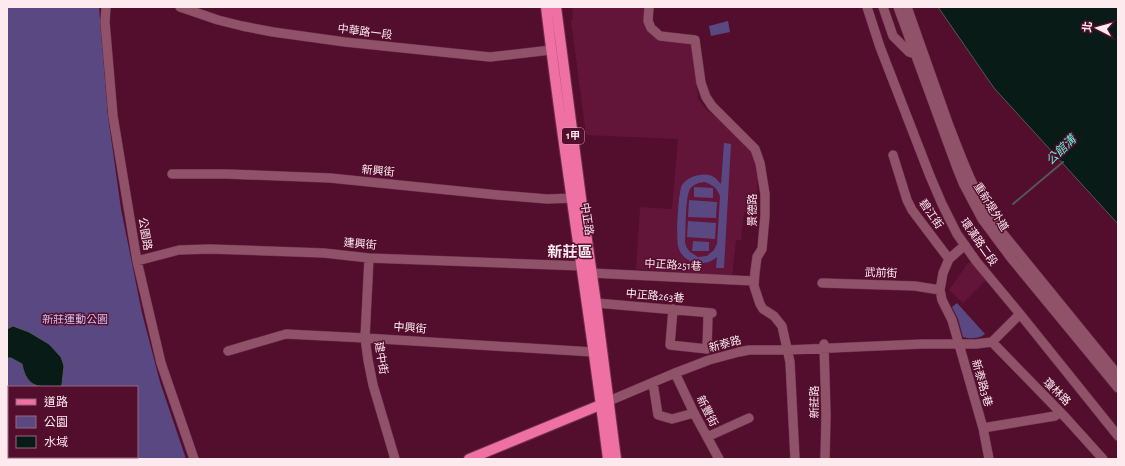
<svg xmlns="http://www.w3.org/2000/svg" width="1125" height="466" viewBox="0 0 1125 466" font-family="'Alegreya Sans','Noto Sans TC',sans-serif">
  <style>
    .built { fill: #621539 }
    .green { fill: #5a4882; fill-rule: evenodd }
    .water { fill: #081b16; stroke: #515957 }
    .lines { fill: none; stroke-linecap: round; stroke-linejoin: round }
    .stream { stroke: #515957; stroke-width: 2 }
    .minor-casing { stroke: #6e314d; stroke-width: 10 }
    .major-casing { stroke: #6e314d; stroke-width: 12 }
    .minor { stroke: #905269; stroke-width: 9 }
    .major { stroke: #ef70a3; stroke-width: 10 }
    .labels { text-anchor: middle; dominant-baseline: central; stroke-width: 3; stroke-linejoin: round; paint-order: stroke }
    .shield { fill: #530e2e; stroke: #c9a8b5; stroke-width: 1 }
    .shield-label { font-size: 10px; font-weight: bold; fill: #fceaef }
    .street-label { font-size: 11px; fill: #fceaef; stroke: #530e2e }
    .park-label { font-size: 11px; fill: #ccc0ee; stroke: #530e2e }
    .water-label { font-size: 12px; font-style: italic; fill: #61f0d3; stroke: #530e2e }
    .district-label { font-size: 15px; font-weight: bold; fill: #fceaef; stroke: #530e2e }
  </style>
  <rect width="100%" height="100%" fill="#530e2e"/>
  <path class="built" d="M 572,7 L 645,7 L 649,29 L 692,44 L 698,99 L 707,110 L 732,129 L 753,150 L 758,164 L 756,213 L 744,212 L 741,240 L 736,240 L 732,276 L 636,269 L 640,207 L 672,209 L 678,139 L 586,135 L 571,20 L 573,20 Z
    M 973,262 L 987,279 L 963,303 L 949,290 L 968,263 Z"/>
  <path class="green" d="M 7,7 L 99,7 L 108,116 L 121,209 L 142,313 L 160,382 L 186,459 L 7,459 ZM 9,387 L 137,387 L 137,457 L 9,457 Z
    M 728,21 L 730,32 L 711,36 L 709,26 Z
    M 724,143 L 731,144 L 724,268 L 716,268 L 717,257 C 711,262 705,264 697,263 C 688,262 680,255 678,246 C 676,237 678,193 682,185 C 688,176 703,172 712,176 C 716,178 719,182 721,184 ZM 704,182 C 712,184 717,188 720,196 L 717,244 L 714,250 L 707,256 L 698,257 L 690,252 L 687,248 L 685,243 C 686,232 685,197 690,189 C 694,184 698,183 704,182 Z
    M 694,187 L 713,188 L 713,198 L 694,197 Z
    M 689,200 L 717,202 L 716,218 L 688,217 Z
    M 688,221 L 716,223 L 715,239 L 687,237 Z
    M 693,241 L 709,242 L 709,251 L 692,251 Z
    M 957,303 L 985,334 C 979,339 970,339 963,337 L 958,319 L 952,307 Z"/>
  <path class="water" d="M 938,7 L 1118,7 L 1118,224 L 994,88 Z
    M 13,326 L 29,332 L 49,344 L 61,357 L 64,366 L 62,384 L 61,387 C 39,387 27,389 22,364 L 11,358 L 7,358 L 7,329 Z"/>
  <g class="lines">
    <path class="stream" d="M 1013,204 L 1063,162"/>
    <defs>
      <path id="minor" d="M 106,7 L 105,22 L 113,116 L 137,261 L 161,363 L 194,459
        M 180,7 L 218,20 L 242,26 L 273,32 L 345,42 L 490,57 L 551,50
        M 649,7 L 648,21 L 651,28 L 660,36 L 695,40 L 701,83 L 706,97 L 712,106 L 755,149 L 760,163 L 765,194 L 765,216 L 762,249 L 757,257 L 755,272 L 754,286 L 760,304 L 763,309 L 774,316 L 782,326 L 790,362 L 795,459
        M 867,7 L 880,47 L 930,176 L 942,204 L 957,234 L 976,261 L 1020,314 L 1118,436
        M 883,7 L 893,36 L 909,52 L 915,54
        M 898,7 L 957,168 L 964,185 L 982,219 L 1011,258 L 1118,388
        M 907,7 C 921,46 934,84 948,123 C 963,162 975,196 1000,230 L 1118,375
        M 893,155 L 907,200 L 912,210 L 949,259
        M 172,174 L 227,174 L 330,178 L 498,195 L 547,199 L 577,198
        M 965,245 L 949,259 L 943,273 L 940,290 L 942,300 L 952,320 L 983,428 L 989,459
        M 369,258 L 365,338 L 368,360 L 373,385 L 395,459
        M 137,261 L 179,250 L 210,249 L 324,253 L 369,258 L 582,266
        M 591,273 L 754,281
        M 822,283 L 915,286 L 940,290
        M 596,303 L 712,313
        M 673,309 L 670,345 L 707,349 L 708,316
        M 992,342 L 1066,418 L 1103,459
        M 824,344 L 826,415 L 825,459
        M 228,351 L 286,334 L 365,338 L 593,352
        M 675,373 L 694,413 L 719,459
        M 653,383 L 658,415 L 672,419 L 694,413
        M 609,401 L 675,373 L 709,360 L 739,352 L 749,350 L 787,350 L 922,344 L 976,344 L 992,342 L 1020,314
        M 983,428 L 1055,416 L 1059,412
        M 707,437 L 749,418"/>
      <path id="major" d="M 546,7 C 564,158 589,308 608,459
        M 556,7 L 581,198 L 596,303 L 616,459
        M 469,459 L 605,403"/>
    </defs>
    <use href="#minor" class="minor-casing"/>
    <use href="#major" class="major-casing"/>
    <use href="#minor" class="minor"/>
    <use href="#major" class="major"/>
  </g>
  <g class="labels">
    <rect class="shield" x="562" y="128" width="22" height="16" rx="3"/>
    <g class="shield-label">
      <text x="573" y="136">1甲</text>
    </g>
    <g class="street-label">
      <text transform="translate(365 32) rotate(7)">中華路一段</text>
      <text transform="translate(378 171) rotate(5)">新興街</text>
      <text transform="translate(991 207) rotate(58)">重新堤外道</text>
      <text transform="translate(752 210) rotate(-90)">景德路</text>
      <text transform="translate(931 214) rotate(55)">碧江街</text>
      <text transform="translate(587 219) rotate(82)">中正路</text>
      <text transform="translate(145 234) rotate(80)">公園路</text>
      <text transform="translate(979 242) rotate(55)">環漢路二段</text>
      <text transform="translate(360 244) rotate(5)">建興街</text>
      <text transform="translate(673 265) rotate(3)">中正路251巷</text>
      <text transform="translate(881 273) rotate(2)">武前街</text>
      <text transform="translate(655 296) rotate(5)">中正路263巷</text>
      <text transform="translate(410 328) rotate(4)">中興街</text>
      <text transform="translate(725 344) rotate(-15)">新泰路</text>
      <text transform="translate(381 358) rotate(81)">建中街</text>
      <text transform="translate(982 383) rotate(74)">新泰路3巷</text>
      <text transform="translate(1057 392) rotate(45)">瓊林路</text>
      <text transform="translate(814 402) rotate(-90)">新莊路</text>
      <text transform="translate(707 411) rotate(63)">新豐街</text>
    </g>
    <g class="park-label">
      <text x="75" y="319">新莊運動公園</text>
    </g>
    <g class="water-label">
      <text transform="translate(1061 150) rotate(-44)">公館溝</text>
    </g>
    <g class="district-label">
      <text x="570" y="252">新莊區</text>
    </g>
  </g>
  <rect width="1125" height="466" fill="none" stroke="#fceaef" stroke-width="16"/>
  <rect x="8" y="386" width="130" height="72" fill="#530e2e" stroke="#97667b"/>
  <rect x="16" y="399" width="20" height="6" fill="#ef70a3" stroke="#97667b"/>
  <text x="44" y="406" font-size="12" fill="#fceaef">道路</text>
  <rect x="16" y="416" width="20" height="12" fill="#5a4882" stroke="#97667b"/>
  <text x="44" y="426" font-size="12" fill="#fceaef">公園</text>
  <rect x="16" y="436" width="20" height="12" fill="#081b16" stroke="#97667b"/>
  <text x="44" y="446" font-size="12" fill="#fceaef">水域</text>
  <g transform="translate(1097 28) rotate(276)" stroke="#530e2e" stroke-width="3" paint-order="stroke">
  <path d="M0-3L7 15L0 10L-7 15Z" fill="#fceaef"/>
  <text y="-6" font-size="11" font-weight="bold" text-anchor="middle" fill="#fceaef">北</text>
  </g>
</svg>
